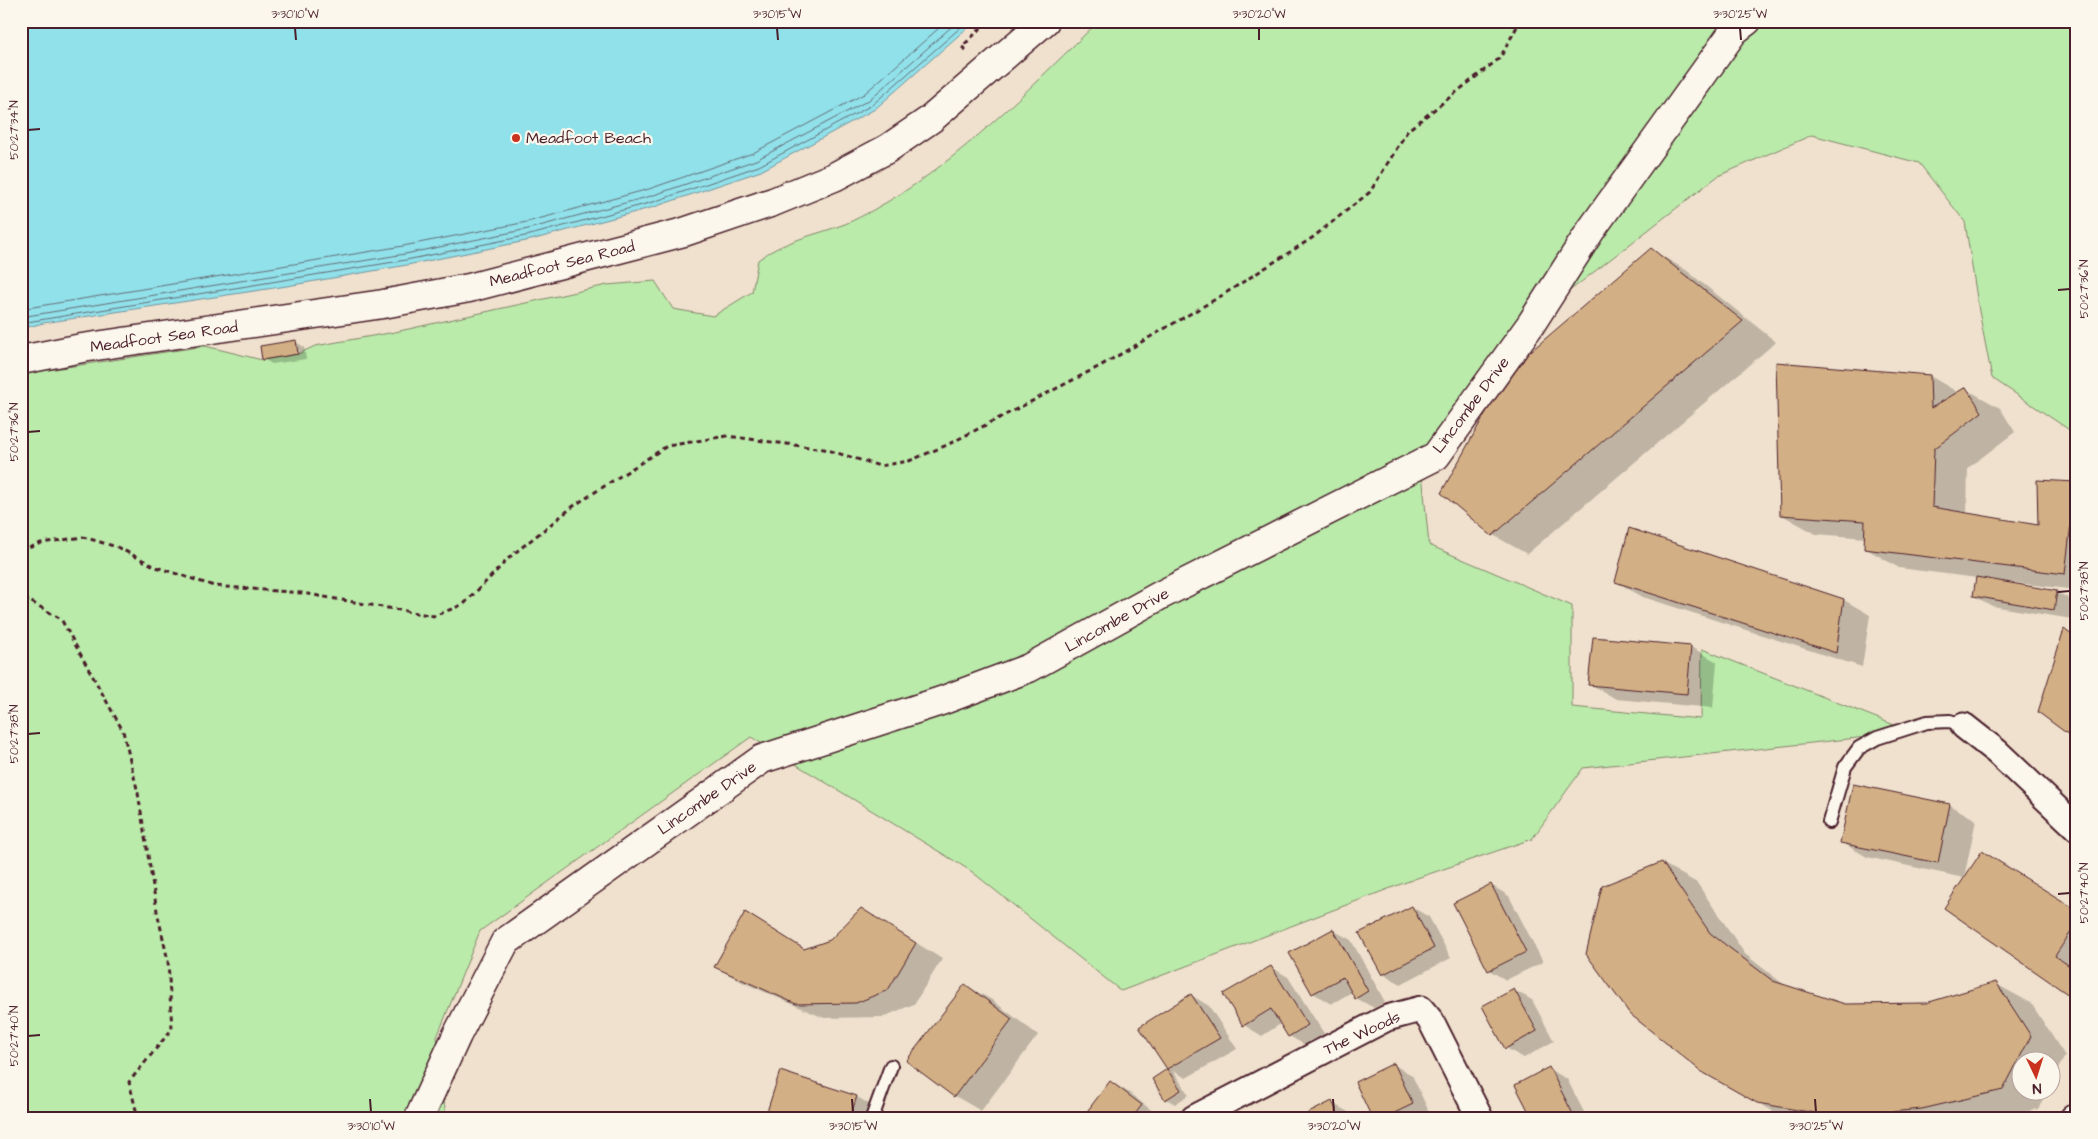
<svg xmlns="http://www.w3.org/2000/svg" width="2098" height="1139" viewBox="0 0 2098 1139" font-family="'Architects Daughter',sans-serif">
  <style>
    .green { fill: #baebaa; stroke: #82856a }
    .water { fill: #90e1ea; stroke: #74939e }
    .shadow { fill: #0003 }
    .lines { fill: none; stroke-linecap: round; stroke-linejoin: round }
    .shore { stroke: #666d77; stroke-width: 1 }
    .building { fill: #d3af85; stroke: #4a1f2b }
    .service-casing { stroke: #4a1f2b; stroke-width: 16 }
    .minor-casing { stroke: #4a1f2b; stroke-width: 29 }
    .tertiary-casing { stroke: #4a1f2b; stroke-width: 31 }
    .path { stroke: #4a1f2b; stroke-width: 3; stroke-dasharray: 5 4; stroke-linecap: butt }
    .service { stroke: #fbf7ec; stroke-width: 12 }
    .minor { stroke: #fbf7ec; stroke-width: 25 }
    .tertiary { stroke: #fbf7ec; stroke-width: 28 }
    .ticks { fill: none; stroke: #4a1f2b; stroke-width: 2 }
    .poi-dot { fill: #c8321e; stroke: #fbf7ec; stroke-width: 2 }
    .labels { text-anchor: middle; dominant-baseline: central; stroke-width: 4.5; stroke-linejoin: round; paint-order: stroke }
    .poi-label { font-size: 16px; fill: #4a1f2b; stroke: #fbf7ec; text-anchor: start }
    .street-label { font-size: 16px; fill: #4a1f2b; stroke: #fbf7ec }
    .neatline { fill: none; stroke: #4a1f2b; stroke-width: 2 }
    .ticks-label { font-size: 12px; text-anchor: middle; fill: #4a1f2b }
  </style>
  <rect width="100%" height="100%" fill="#efe1cd"/>
  <filter id="ink" filterUnits="userSpaceOnUse"><feTurbulence type="fractalNoise" baseFrequency=".02" numOctaves="2"/><feDisplacementMap in="SourceGraphic" scale="10" xChannelSelector="R" yChannelSelector="G"/><feConvolveMatrix kernelMatrix="1 2 1 2 8 2 1 2 1" color-interpolation-filters="sRGB"/></filter>
  <g filter="url(#ink)">
    <path class="green" d="M 1099,21 L 2077,21 L 2077,435 L 1992,378 L 1979,311 L 1965,222 L 1919,163 L 1812,135 L 1718,176 L 1559,299 L 1420,452 L 1429,545 L 1572,606 L 1572,707 L 1701,719 L 1702,649 L 1912,732 L 1583,768 L 1532,839 L 1417,878 L 1121,991 L 971,871 L 751,737 L 480,931 L 437,1037 L 446,1118 L 21,1118 L 21,374 L 205,346 L 262,360 L 298,354 L 315,346 L 395,332 L 607,285 L 655,281 L 673,309 L 713,316 L 752,292 L 758,260 C 782,241 816,235 845,224 C 864,216 884,204 902,193 C 975,146 1036,81 1099,21 Z"/>
    <path class="water" d="M 21,21 L 975,21 L 875,109 L 761,171 L 654,207 L 531,240 L 407,265 L 287,286 L 43,323 L 21,329 Z"/>
    <path class="shadow" d="M 1652,250 L 1686,270 L 1776,342 L 1527,554 L 1493,535 Z
      M 296,342 L 304,347 L 306,359 L 272,364 L 263,359 Z
      M 1930,376 L 1959,393 L 1966,389 L 2000,408 L 2015,432 L 1968,468 L 1967,514 L 2039,527 L 2077,484 L 2077,590 L 2009,582 L 2009,584 L 2057,592 L 2075,602 L 2072,619 L 1992,606 L 1974,596 L 1977,578 L 1899,568 L 1865,548 L 1866,538 L 1816,534 L 1782,515 Z
      M 1616,582 L 1844,600 L 1870,615 L 1862,667 L 1643,597 Z
      M 1594,638 L 1691,647 L 1717,662 L 1713,708 L 1616,699 L 1590,684 Z
      M 1854,785 L 1950,805 L 1976,820 L 1964,878 L 1867,857 L 1841,842 Z
      M 1662,863 L 1697,883 L 1745,954 L 1787,987 L 1845,1005 L 1926,1004 L 1996,984 L 2031,1003 L 2065,1056 L 2050,1084 L 2050,1062 L 2020,1062 L 2020,1092 L 2047,1092 L 2038,1109 L 2000,1118 L 1785,1118 L 1702,1071 Z
      M 1491,885 L 1509,896 L 1543,962 L 1506,980 L 1489,970 Z
      M 1412,907 L 1429,917 L 1451,958 L 1401,984 L 1383,974 Z
      M 1946,908 L 2077,910 L 2077,999 Z
      M 888,925 L 942,959 L 914,1004 L 883,1017 L 824,1018 L 742,982 L 716,967 L 806,950 Z
      M 1333,930 L 1351,940 L 1385,1002 L 1374,1008 L 1356,998 L 1352,992 L 1331,1004 L 1313,993 Z
      M 1271,967 L 1288,977 L 1325,1035 L 1307,1046 L 1289,1036 L 1282,1023 L 1262,1036 L 1244,1025 Z
      M 965,985 L 992,1000 L 1038,1035 L 981,1111 L 955,1096 L 908,1061 Z
      M 1514,990 L 1532,1000 L 1554,1041 L 1524,1058 L 1506,1048 Z
      M 1191,995 L 1209,1006 L 1237,1049 L 1186,1078 L 1173,1071 L 1189,1095 L 1175,1104 L 1166,1099 L 1154,1080 L 1169,1069 L 1141,1028 Z
      M 1394,1065 L 1412,1075 L 1430,1114 L 1423,1118 L 1373,1118 Z
      M 1549,1069 L 1567,1079 L 1587,1118 L 1533,1118 Z
      M 781,1073 L 857,1097 L 875,1107 L 871,1118 L 766,1118 Z
      M 1111,1082 L 1128,1092 L 1159,1116 L 1158,1118 L 1083,1118 Z
      M 1332,1103 L 1350,1113 L 1352,1118 L 1301,1118 Z"/>
    <g class="lines">
      <path class="shore" d="M 21,309 L 403,246 L 527,222 L 649,189 L 753,153 L 864,94 L 947,21
        M 21,317 L 405,254 L 528,229 L 651,196 L 756,160 L 869,100 L 958,21
        M 21,323 L 406,260 L 530,235 L 653,202 L 759,166 L 872,105 L 968,21"/>
    </g>
    <path class="building" d="M 1651,248 L 1743,321 L 1492,536 L 1441,493 L 1510,369 Z
      M 296,340 L 298,354 L 262,360 L 260,346 Z
      M 1776,362 L 1930,375 L 1931,408 L 1966,387 L 1982,412 L 1934,449 L 1932,507 L 2038,525 L 2037,480 L 2076,482 L 2065,574 L 1864,549 L 1865,521 L 1780,515 Z
      M 1629,528 L 1844,599 L 1836,653 L 1615,582 Z
      M 1976,577 L 2057,591 L 2054,610 L 1973,596 Z
      M 2064,629 L 2077,639 L 2077,741 L 2038,712 Z
      M 1593,637 L 1691,646 L 1687,694 L 1588,685 Z
      M 1853,784 L 1950,804 L 1938,863 L 1840,843 Z
      M 1982,851 L 2077,910 L 2077,923 L 2055,956 L 2077,971 L 2076,1000 L 1944,908 Z
      M 1662,862 L 1710,933 L 1773,981 L 1845,1004 L 1926,1003 L 1996,982 L 2031,1036 L 2003,1090 L 1922,1109 L 1838,1117 L 1757,1103 L 1702,1072 L 1630,1014 L 1586,954 L 1602,886 Z
      M 1491,884 L 1526,952 L 1488,971 L 1453,903 Z
      M 1412,906 L 1434,948 L 1382,975 L 1359,933 Z
      M 861,908 L 916,943 L 888,990 L 856,1003 L 796,1004 L 714,967 L 745,912 L 804,949 L 830,940 Z
      M 1333,929 L 1368,991 L 1355,999 L 1343,977 L 1312,994 L 1289,953 Z
      M 1271,966 L 1308,1025 L 1288,1037 L 1271,1009 L 1243,1026 L 1223,994 Z
      M 965,984 L 1012,1019 L 954,1097 L 906,1061 Z
      M 1514,989 L 1537,1031 L 1505,1049 L 1482,1006 Z
      M 1191,994 L 1220,1038 L 1167,1069 L 1139,1027 Z
      M 1394,1063 L 1413,1104 L 1384,1118 L 1372,1118 L 1355,1082 Z
      M 1549,1067 L 1575,1118 L 1532,1118 L 1515,1085 Z
      M 1167,1069 L 1181,1090 L 1165,1100 L 1152,1079 Z
      M 780,1071 L 857,1096 L 850,1118 L 814,1118 L 803,1114 L 802,1118 L 765,1118 Z
      M 1110,1081 L 1142,1105 L 1132,1118 L 1082,1118 Z
      M 1332,1101 L 1340,1118 L 1299,1118 Z"/>
    <g class="lines">
      <defs>
        <path id="service" d="M 1829,822 L 1845,767 L 1859,748 L 1877,738 L 1927,722 L 1950,721 L 1964,726
          M 872,1118 L 891,1066"/>
        <path id="minor" d="M 1964,726 L 1997,752 L 2077,828
          M 1194,1118 L 1387,1018 L 1421,1009 L 1431,1021 L 1480,1118
          M 2073,1118 L 2077,1117"/>
        <path id="tertiary" d="M 21,360 L 82,348 L 383,304 L 469,288 L 684,232 L 773,202 L 834,177 L 887,149 L 931,119 L 1045,21
          M 419,1118 L 457,1035 L 505,942 L 762,759 L 941,701 L 1029,668 L 1159,596 L 1436,456 L 1531,324 L 1591,230 L 1734,31 L 1747,21"/>
      </defs>
      <use href="#service" class="service-casing"/>
      <use href="#minor" class="minor-casing"/>
      <use href="#tertiary" class="tertiary-casing"/>
      <path class="path" d="M 966,50 L 962,47 L 983,26
        M 21,551 L 41,543 L 83,537 L 117,547 L 156,567 L 214,586 L 302,593 L 434,616 L 464,604 L 511,556 L 575,505 L 667,446 L 727,436 L 824,449 L 880,466 L 909,461 L 947,445 L 1100,366 L 1221,296 L 1312,238 L 1370,192 L 1408,130 L 1500,58 L 1520,21
        M 21,612 L 28,600 L 61,619 L 123,731 L 138,793 L 157,911 L 168,961 L 172,1029 L 129,1082 L 138,1118"/>
      <use href="#service" class="service"/>
      <use href="#minor" class="minor"/>
      <use href="#tertiary" class="tertiary"/>
    </g>
  </g>
  <path class="ticks" d="M 295,28 L 296,40M 777,28 L 778,40M 1259,28 L 1259,40M 1740,28 L 1741,40M 28,130 L 40,129M 2058,290 L 2070,289M 28,432 L 40,431M 2058,592 L 2070,591M 28,734 L 40,733M 2058,894 L 2070,893M 28,1036 L 40,1035M 370,1099 L 371,1112M 852,1099 L 853,1112M 1333,1099 L 1334,1112M 1815,1099 L 1816,1112"/>
  <circle class="poi-dot" cx="516" cy="138" r="5"/>
  <g class="labels">
    <g class="poi-label">
      <text x="526" y="138">Meadfoot Beach</text>
    </g>
    <g class="street-label">
      <text transform="translate(562 264) rotate(-14)">Meadfoot Sea Road</text>
      <text transform="translate(164 337) rotate(-8)">Meadfoot Sea Road</text>
      <text transform="translate(1471 405) rotate(-53)">Lincombe Drive</text>
      <text transform="translate(1117 620) rotate(-29)">Lincombe Drive</text>
      <text transform="translate(707 798) rotate(-35)">Lincombe Drive</text>
      <text transform="translate(1362 1033) rotate(-25)">The Woods</text>
    </g>
  </g>
  <rect width="2098" height="1139" fill="none" stroke="#fbf7ec" stroke-width="55"/>
  <g transform="translate(2036 1076) rotate(176)"><circle r="24" fill="#fbf7ec" stroke="#b4a19f"/>
  <path d="M0-4L9 19L0 12L-9 19Z" fill="#c8321e"/>
  <text y="-8" font-size="14" font-weight="bold" text-anchor="middle" fill="#4a1f2b">N</text>
  </g>
  <rect x="28" y="28" width="2042" height="1084" class="neatline"/>
  <g class="ticks-label">
    <text x="295" y="18">3°30'10"W</text>
    <text x="777" y="18">3°30'15"W</text>
    <text x="1259" y="18">3°30'20"W</text>
    <text x="1740" y="18">3°30'25"W</text>
    <text transform="translate(14 130) rotate(-90)" y="4">50°27'34"N</text>
    <text transform="translate(2084 289) rotate(-90)" y="4">50°27'36"N</text>
    <text transform="translate(14 432) rotate(-90)" y="4">50°27'36"N</text>
    <text transform="translate(2084 591) rotate(-90)" y="4">50°27'38"N</text>
    <text transform="translate(14 734) rotate(-90)" y="4">50°27'38"N</text>
    <text transform="translate(2084 893) rotate(-90)" y="4">50°27'40"N</text>
    <text transform="translate(14 1036) rotate(-90)" y="4">50°27'40"N</text>
    <text x="371" y="1130">3°30'10"W</text>
    <text x="853" y="1130">3°30'15"W</text>
    <text x="1334" y="1130">3°30'20"W</text>
    <text x="1816" y="1130">3°30'25"W</text>
  </g>
</svg>
